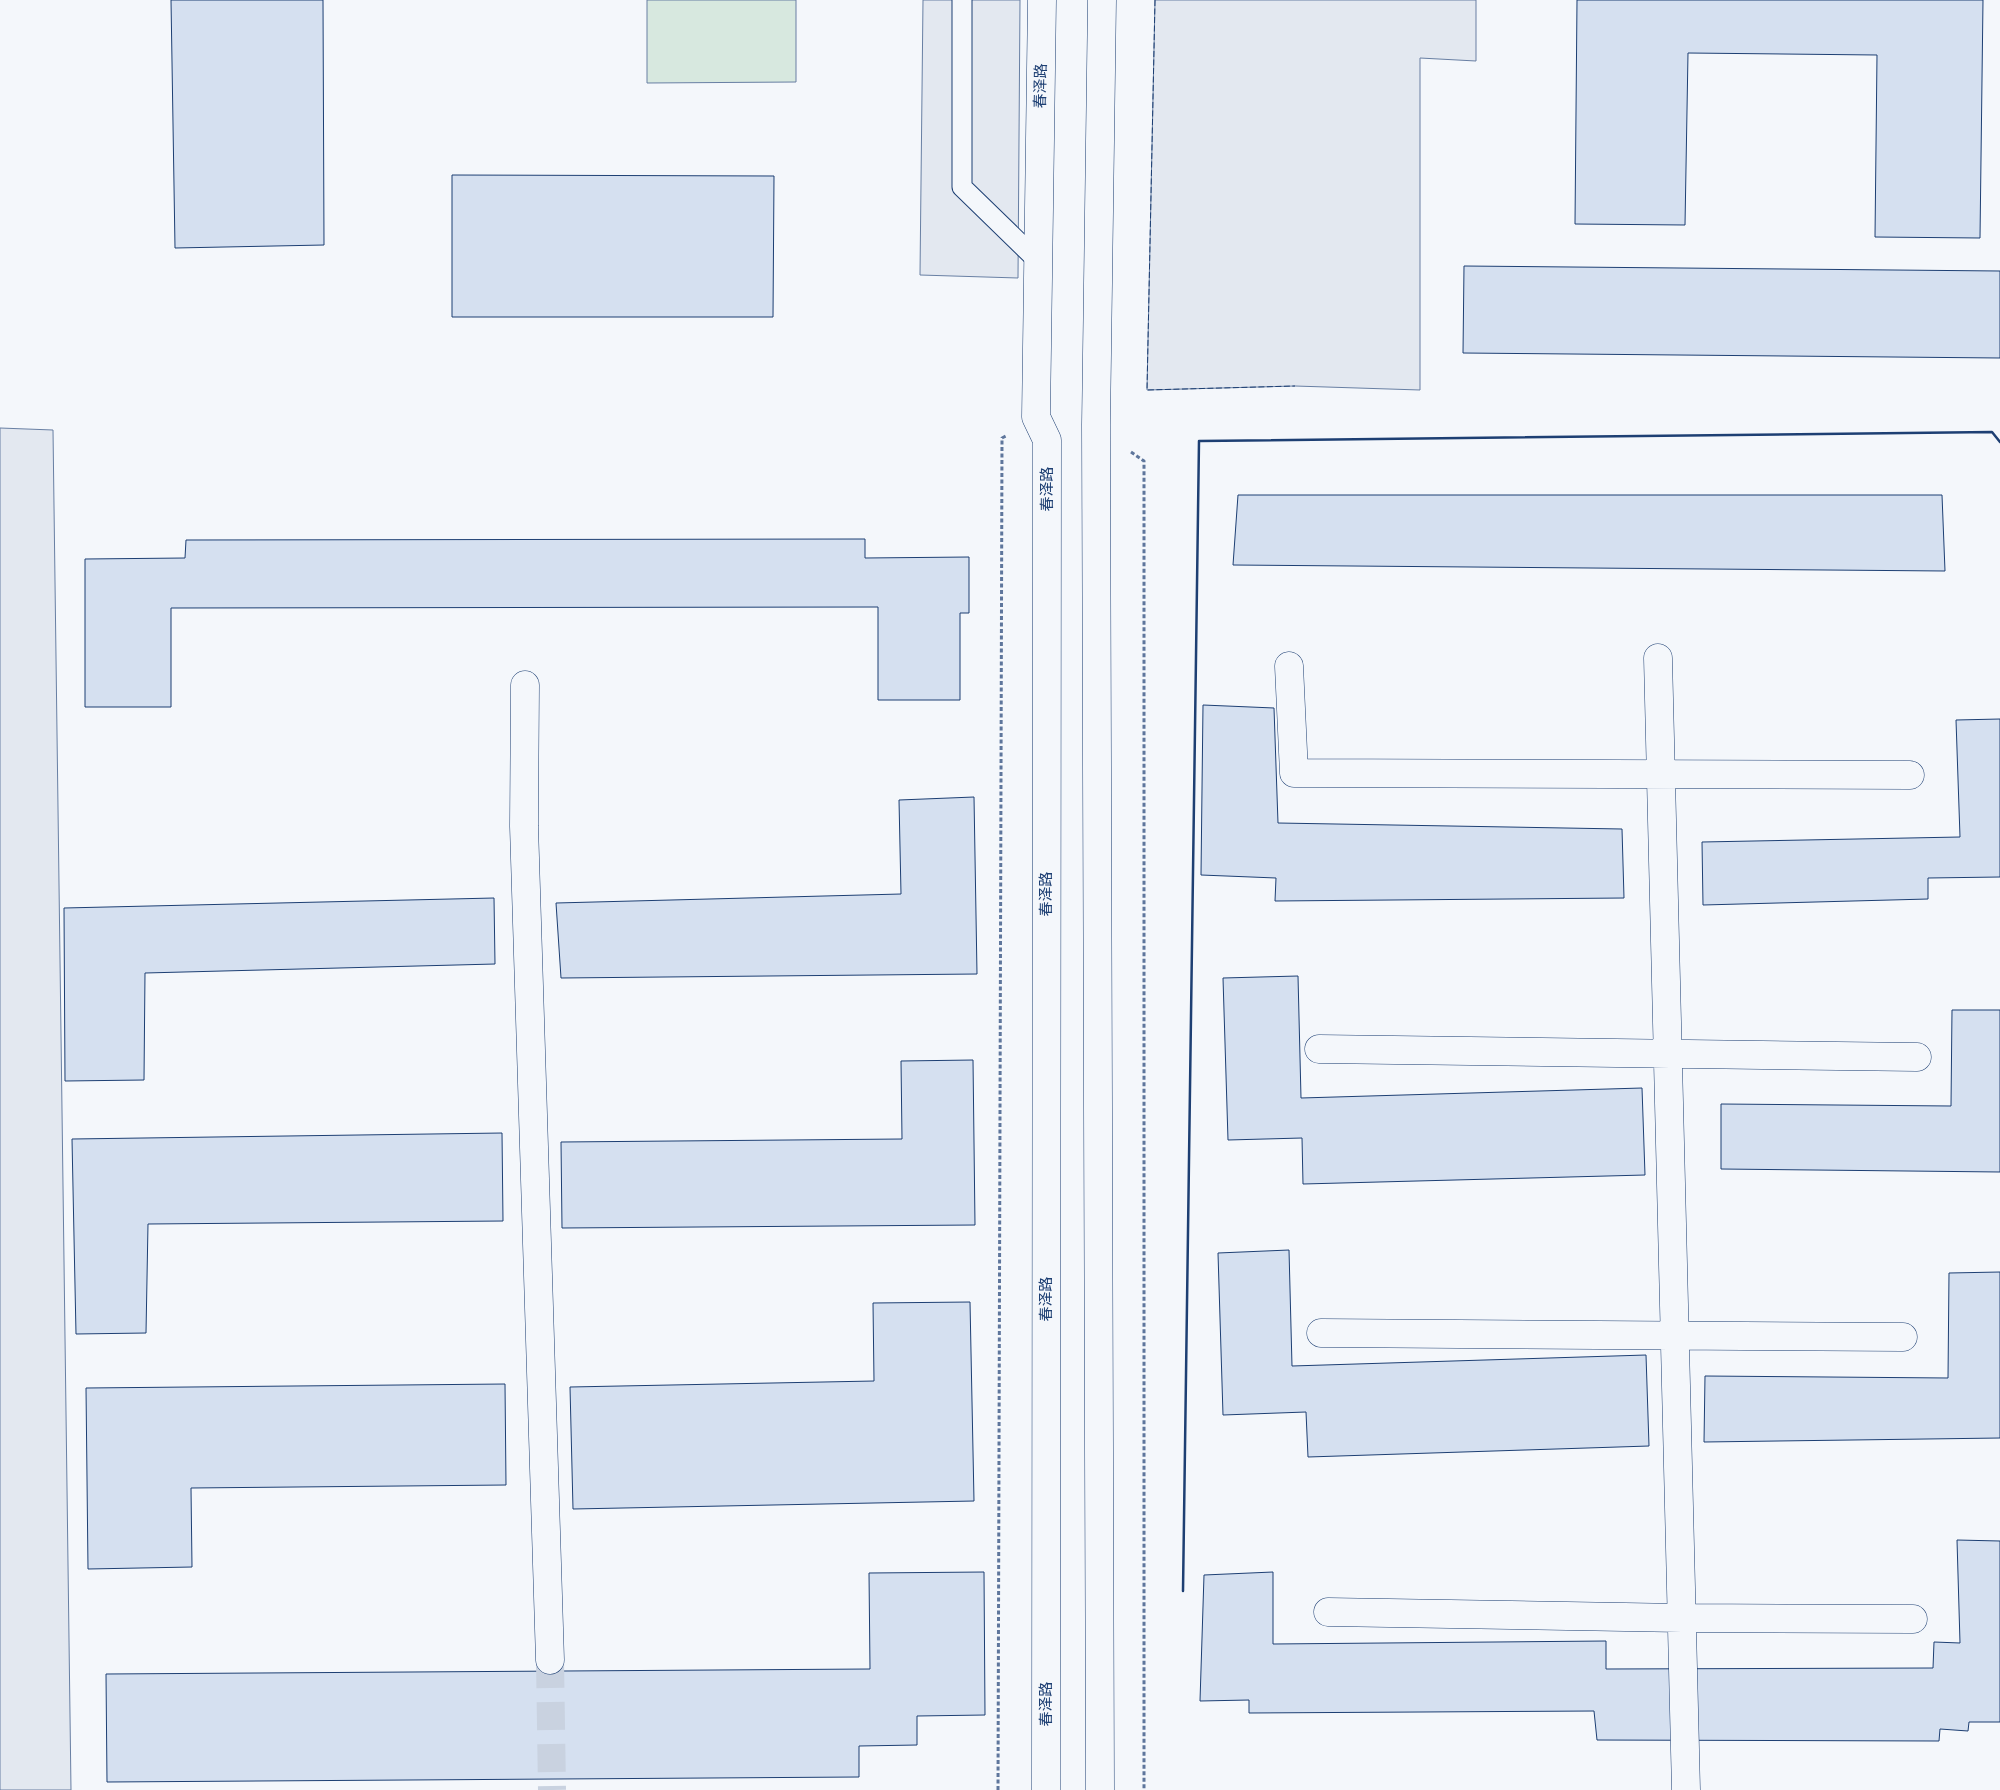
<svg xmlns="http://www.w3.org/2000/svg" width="2000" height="1790" viewBox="0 0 2000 1790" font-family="'Source Sans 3','Noto Sans SC',sans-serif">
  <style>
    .green { fill: #d7e8df; stroke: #687fa3 }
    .parking { fill: #e3e8f0; stroke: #687fa3 }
    .building { fill: #d5e0f0; stroke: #1d3f73 }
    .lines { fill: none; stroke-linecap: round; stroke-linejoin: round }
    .street-tunnel { stroke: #c9d2e0; stroke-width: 28; stroke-dasharray: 28 14; stroke-linecap: butt }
    .lane-casing { stroke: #1d3f73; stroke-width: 21 }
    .street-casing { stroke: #1d3f73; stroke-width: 29 }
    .secondary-casing { stroke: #1d3f73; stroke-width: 29 }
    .path { stroke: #5e769c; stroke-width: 3; stroke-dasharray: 4 2.5; stroke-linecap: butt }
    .lane { stroke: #f4f7fb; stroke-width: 19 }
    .street { stroke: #f4f7fb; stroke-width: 28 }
    .secondary { stroke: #f4f7fb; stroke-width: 28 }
    .fence { stroke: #1d3f73; stroke-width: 1; stroke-dasharray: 6 2.5; stroke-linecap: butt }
    .wall { stroke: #1d3f73; stroke-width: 2.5 }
    .labels { text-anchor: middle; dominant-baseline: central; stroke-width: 4; stroke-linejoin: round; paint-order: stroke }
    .street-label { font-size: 15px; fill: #1d3f73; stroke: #f4f7fb }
  </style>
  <rect width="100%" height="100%" fill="#f4f7fb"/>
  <path class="green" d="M 647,0 L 796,0 L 796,82 L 647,83 Z"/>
  <path class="parking" d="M 923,0 L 1020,0 L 1018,278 L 920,275 Z
    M 1155,0 L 1476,0 L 1476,61 L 1420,58 L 1420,390 L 1295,386 L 1147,390 Z
    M 0,428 L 53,430 L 71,1790 L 0,1790 Z"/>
  <path class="building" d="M 171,0 L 323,0 L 324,245 L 175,248 Z
    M 1577,0 L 1983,0 L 1980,238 L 1875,237 L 1877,55 L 1688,53 L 1685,225 L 1575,224 Z
    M 452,175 L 774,176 L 773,317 L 452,317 Z
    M 1464,266 L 2000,271 L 2000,358 L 1463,353 Z
    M 1238,495 L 1942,495 L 1945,571 L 1233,565 Z
    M 865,539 L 865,558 L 969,557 L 969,613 L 960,613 L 960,700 L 878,700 L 878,607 L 171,608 L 171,707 L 85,707 L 85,559 L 185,558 L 186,540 Z
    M 1203,705 L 1274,708 L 1278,823 L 1622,829 L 1624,898 L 1275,901 L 1276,878 L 1201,875 Z
    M 2000,719 L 2000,877 L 1928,878 L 1928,899 L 1703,905 L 1702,842 L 1960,837 L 1956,720 Z
    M 974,797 L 977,974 L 561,978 L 556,903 L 901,894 L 899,800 Z
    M 494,898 L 495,964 L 145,973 L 144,1080 L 65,1081 L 64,908 Z
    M 1298,976 L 1301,1098 L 1642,1088 L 1645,1175 L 1303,1184 L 1302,1138 L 1228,1140 L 1223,978 Z
    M 1952,1010 L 2000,1010 L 2000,1172 L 1721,1169 L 1721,1104 L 1951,1106 Z
    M 973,1060 L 975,1225 L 562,1228 L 561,1142 L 902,1139 L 901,1061 Z
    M 502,1133 L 503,1221 L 148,1224 L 146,1333 L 76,1334 L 72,1139 Z
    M 1289,1250 L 1292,1366 L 1646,1355 L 1649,1446 L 1308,1457 L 1306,1412 L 1223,1415 L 1218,1253 Z
    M 2000,1272 L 2000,1438 L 1704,1442 L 1705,1376 L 1948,1378 L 1949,1273 Z
    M 970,1302 L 974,1501 L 573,1509 L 570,1387 L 874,1381 L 873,1303 Z
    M 505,1384 L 506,1485 L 191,1488 L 192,1567 L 88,1569 L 86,1388 Z
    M 1957,1540 L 2000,1541 L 2000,1722 L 1969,1722 L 1968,1731 L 1940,1729 L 1939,1741 L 1597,1740 L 1594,1711 L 1249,1713 L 1249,1700 L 1200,1701 L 1204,1575 L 1273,1572 L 1273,1644 L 1606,1641 L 1606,1669 L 1933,1668 L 1934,1642 L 1960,1643 Z
    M 984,1572 L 985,1715 L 917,1716 L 917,1745 L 859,1746 L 859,1777 L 107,1782 L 106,1674 L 870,1669 L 869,1573 Z"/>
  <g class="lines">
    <path class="street-tunnel" d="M 550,1660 L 552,1790"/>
    <defs>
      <path id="lane" d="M 962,0 L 962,187 L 1038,261"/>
      <path id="street" d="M 1658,658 L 1686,1790
        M 1289,666 L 1294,773 L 1910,775
        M 525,685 L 524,826 L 550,1660
        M 1319,1049 L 1917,1057
        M 1321,1333 L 1903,1337
        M 1328,1612 L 1682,1618 L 1913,1619"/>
      <path id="secondary" d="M 1042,0 L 1036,417 L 1047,440 L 1046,1790
        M 1100,1790 L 1096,425 L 1102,0"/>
    </defs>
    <use href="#lane" class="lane-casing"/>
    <use href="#street" class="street-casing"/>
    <use href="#secondary" class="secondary-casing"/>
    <path class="path" d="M 1131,452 L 1144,461 L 1144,1790
      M 998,1790 L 1002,438 L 1006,436"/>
    <use href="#lane" class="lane"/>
    <use href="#street" class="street"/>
    <use href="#secondary" class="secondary"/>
    <path class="fence" d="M 1155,0 L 1147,390 L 1295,386"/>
    <path class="wall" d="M 1183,1591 L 1199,441 L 1992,432 L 2000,442"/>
  </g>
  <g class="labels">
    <g class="street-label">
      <text transform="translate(1041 86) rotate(-89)">春泽路</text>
      <text transform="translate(1047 489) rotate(-90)">春泽路</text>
      <text transform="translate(1046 894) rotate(-90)">春泽路</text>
      <text transform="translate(1046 1299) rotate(-90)">春泽路</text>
      <text transform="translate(1046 1704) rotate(-90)">春泽路</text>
    </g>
  </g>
</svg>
